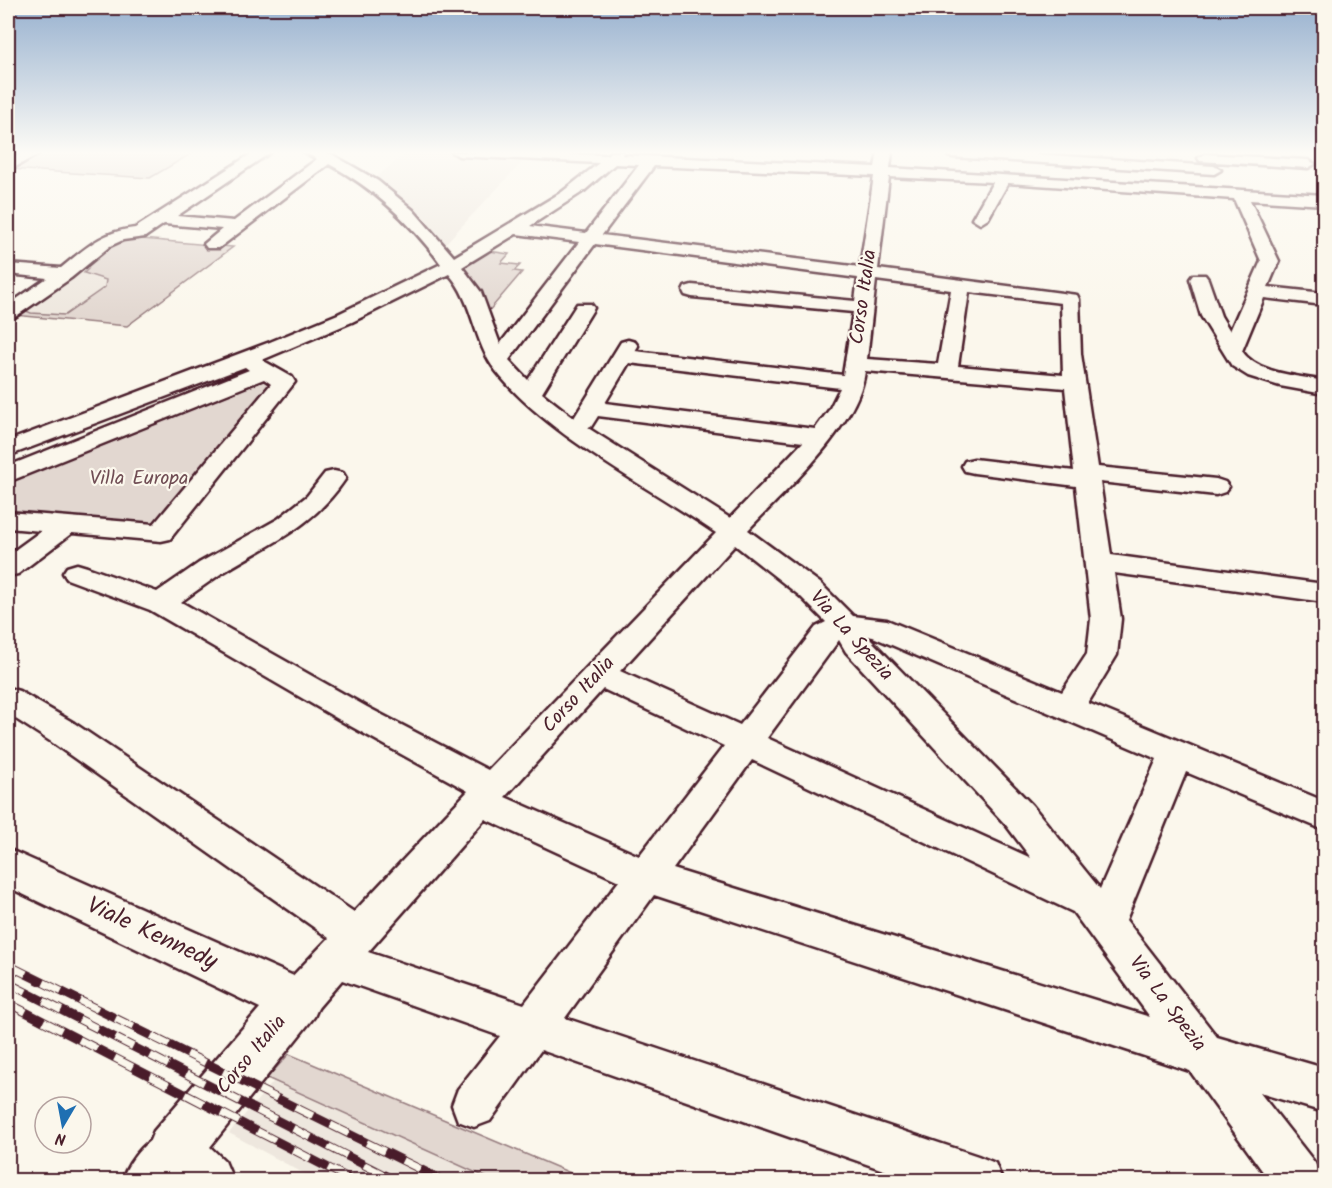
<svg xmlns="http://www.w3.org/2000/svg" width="1332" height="1188" viewBox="0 0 1332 1188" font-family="Kalam,sans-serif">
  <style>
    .built { fill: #eee7de }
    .green { fill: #e2d7d0; stroke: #967b7e; stroke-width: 1.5 }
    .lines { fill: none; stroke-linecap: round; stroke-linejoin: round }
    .minor-casing { stroke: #4a1f2b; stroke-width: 5 }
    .major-casing { stroke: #4a1f2b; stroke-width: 5 }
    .minor { fill: #fbf7ec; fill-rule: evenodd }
    .major { fill: #fbf7ec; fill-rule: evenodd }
    .rail-casing { stroke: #4a1f2b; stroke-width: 9 }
    .rail { stroke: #fbf7ec; stroke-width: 7; stroke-dasharray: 20; stroke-linecap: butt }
    .labels { text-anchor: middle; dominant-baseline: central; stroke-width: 4.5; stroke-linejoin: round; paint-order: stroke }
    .street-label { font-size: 20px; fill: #4a1f2b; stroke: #fbf7ec }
    .park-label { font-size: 20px; fill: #704d54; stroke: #fbf7ec }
    .near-street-label { font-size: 24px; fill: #4a1f2b; stroke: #fbf7ec }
  </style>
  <rect width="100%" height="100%" fill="#fbf7ec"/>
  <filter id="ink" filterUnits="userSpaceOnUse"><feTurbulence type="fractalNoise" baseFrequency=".0167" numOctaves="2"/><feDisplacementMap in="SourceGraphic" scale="12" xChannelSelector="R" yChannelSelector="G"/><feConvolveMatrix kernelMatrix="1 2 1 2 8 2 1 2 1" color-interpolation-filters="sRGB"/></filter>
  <g filter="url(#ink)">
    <path class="built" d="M 407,152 L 421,152 L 527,157 L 443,246 L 373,180 Z
      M 79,268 L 89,269 L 85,273 L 104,278 L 106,283 L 105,287 L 65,315 L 31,313 L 22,309 Z
      M 273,1082 L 492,1180 L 316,1180 L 229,1133 Z"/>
    <path class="green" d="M 38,152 L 194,152 L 150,178 L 8,169 Z
      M 119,237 L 233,247 L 127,326 L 14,315 L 22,309 L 31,313 L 65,315 L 105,287 L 106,280 L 84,273 L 88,269 L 79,268 Z
      M 489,251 L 509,254 L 501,263 L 520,265 L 514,271 L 522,272 L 488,312 L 462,267 Z
      M 267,379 L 278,384 L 160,527 L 8,513 L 8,483 Z
      M 289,1054 L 587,1180 L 492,1180 L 267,1078 Z"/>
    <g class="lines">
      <defs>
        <path id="minor" d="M 24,152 L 42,152 L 8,171 L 8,161 Z
          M 254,152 L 271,152 L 177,216 L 234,221 L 317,159 L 304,152 L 324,152 L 333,155 L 378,181 L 413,210 L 454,257 L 562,192 L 599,163 L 459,156 L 452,152 L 607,155 L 610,152 L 623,152 L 622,155 L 875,167 L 878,152 L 892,152 L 890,168 L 1324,195 L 1324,205 L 1250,200 L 1279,261 L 1268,287 L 1324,293 L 1324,305 L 1264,298 L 1242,351 C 1257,374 1300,376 1324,381 L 1324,394 L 1280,386 L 1248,376 L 1232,366 L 1201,316 L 1190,279 L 1193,275 L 1205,275 L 1208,279 L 1221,316 L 1230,331 L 1261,261 L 1234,199 L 1008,183 L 988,219 L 980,224 L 972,219 L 993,182 L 889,177 L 878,269 L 1077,295 L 1079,299 L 1081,354 L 1098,467 L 1216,479 L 1225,482 L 1229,487 L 1225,492 L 1216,495 L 1100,482 L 1111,555 L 1324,584 L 1324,602 L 1114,573 L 1121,619 L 1117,655 L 1088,703 L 1324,801 L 1324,830 L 1186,772 L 1126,920 L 1217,1037 L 1324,1068 L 1324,1112 L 1260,1093 L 1315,1163 L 1322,1180 L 1269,1180 L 1190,1071 L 654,895 L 565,1018 L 978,1156 L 995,1163 L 1002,1180 L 912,1180 L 541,1050 L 490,1121 L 474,1127 L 458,1121 L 452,1105 L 458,1089 L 500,1036 L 342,980 L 312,1015 L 297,1021 L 282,1015 L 276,1001 L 282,987 L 329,938 L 50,741 L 8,714 L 8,688 L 19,691 L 74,723 L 354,912 L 468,791 L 345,723 L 150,610 L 67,579 L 63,573 L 67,567 L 77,564 L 87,567 L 157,592 L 199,563 L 278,519 L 307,496 L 325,473 L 334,471 L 343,473 L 346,478 C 311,530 269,543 219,575 C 206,584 193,593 181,602 L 367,707 L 488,770 L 716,533 C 648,486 546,435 496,371 C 473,342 474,302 449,274 L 352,322 L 262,360 L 292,377 L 295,382 L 170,539 L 161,541 L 72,533 L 18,574 L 8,576 L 8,555 L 41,531 L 8,528 L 8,512 L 154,524 L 271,384 L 264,379 L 8,482 L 8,466 L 249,370 L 245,367 L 8,456 L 8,441 L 270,342 L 338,314 L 441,264 C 410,222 375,189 329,164 L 219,248 L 207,248 L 204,244 L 222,229 L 164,224 L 145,237 L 123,240 L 110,246 L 71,278 L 15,317 L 8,319 L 8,305 L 47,278 L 8,274 L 8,264 L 61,268 C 86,248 101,232 135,228 ZM 615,164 L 639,165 L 586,233 L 530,226 L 584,191 ZM 654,166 L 874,176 L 860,267 L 602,235 ZM 516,234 L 579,242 L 500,344 L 481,292 L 462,267 ZM 595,244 L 858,278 L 855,301 L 692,285 L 685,287 L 683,291 L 685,295 L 692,297 L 853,312 L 843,375 L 635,351 L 638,346 L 635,342 L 628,340 L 621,342 L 574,418 L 542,393 L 594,308 L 591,304 L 577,304 L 528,380 L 509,360 ZM 876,280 L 951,290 L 938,364 L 867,359 ZM 969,292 L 1061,303 L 1063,375 L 958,366 ZM 629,363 L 840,388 L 829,410 L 815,429 L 605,403 ZM 865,371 L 1065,388 L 1074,471 L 974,459 L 965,461 L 962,466 L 965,471 L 974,473 L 1076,486 L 1091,619 L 1087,654 L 1062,692 L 887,620 L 853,616 L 820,583 L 748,530 C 785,491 859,425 865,371 ZM 598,416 L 803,442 L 730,518 L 588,428 L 591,427 ZM 735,545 L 800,596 L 826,622 L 816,627 L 740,725 L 620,671 ZM 867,636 L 873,637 L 1157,759 L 1100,889 L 1032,805 ZM 839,640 L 846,652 L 1006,825 L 1031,858 L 767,738 ZM 603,689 L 724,746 L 639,856 L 505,797 ZM 752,760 L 1073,912 L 1150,1017 L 673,869 ZM 485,819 L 619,881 L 524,1004 L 368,952 Z
          M 947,152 L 1005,152 L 1214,166 L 1221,170 L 1214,174 L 953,157 L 948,156 Z
          M 1205,154 L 1308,160 L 1315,164 L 1308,168 L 1200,161 L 1198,158 Z
          M 173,1127 L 189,1134 L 196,1150 L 189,1166 L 177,1180 L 122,1180 C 130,1157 150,1136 173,1127 Z"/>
        <path id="major" d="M 8,849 L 314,985 L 321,1001 L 314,1017 L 210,1147 L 225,1161 L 233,1180 L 166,1180 L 154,1169 L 146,1150 L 154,1131 L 260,1008 L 8,887 Z"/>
      </defs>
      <use href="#minor" class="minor-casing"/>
      <use href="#major" class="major-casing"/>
      <use href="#minor" class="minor"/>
      <use href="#major" class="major"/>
      <defs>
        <path id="rail" d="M 8,965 L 442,1180
          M 8,983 L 394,1180
          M 8,1003 L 352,1180"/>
      </defs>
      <use href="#rail" class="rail-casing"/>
      <use href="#rail" class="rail"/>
    </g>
  </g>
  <linearGradient id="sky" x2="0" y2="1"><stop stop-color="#97b1cf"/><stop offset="0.48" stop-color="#fdfbf6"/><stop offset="1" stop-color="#fdfbf6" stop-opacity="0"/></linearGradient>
  <rect width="1332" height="318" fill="url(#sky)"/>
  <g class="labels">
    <g class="street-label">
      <text transform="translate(864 297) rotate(-82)">Corso Italia</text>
      <text transform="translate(851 636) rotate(48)">Via La Spezia</text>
      <text transform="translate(579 695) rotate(-47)">Corso Italia</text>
      <text transform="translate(1167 1004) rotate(53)">Via La Spezia</text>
      <text transform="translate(252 1055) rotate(-50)">Corso Italia</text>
    </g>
    <g class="park-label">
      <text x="139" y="479">Villa Europa</text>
    </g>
    <g class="near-street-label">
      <text transform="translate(152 934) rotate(25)">Viale Kennedy</text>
    </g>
  </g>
  <rect width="1332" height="1188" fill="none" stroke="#fbf7ec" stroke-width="30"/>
  <rect x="15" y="15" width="1302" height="1158" fill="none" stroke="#4a1f2b" stroke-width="2" filter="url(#ink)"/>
  <g transform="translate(63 1125) rotate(190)"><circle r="28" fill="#fbf7ec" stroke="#b4a19f" stroke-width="1.5"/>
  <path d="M0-4.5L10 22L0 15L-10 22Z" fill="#1f6fb2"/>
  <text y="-9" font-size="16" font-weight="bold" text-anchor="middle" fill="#4a1f2b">N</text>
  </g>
</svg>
